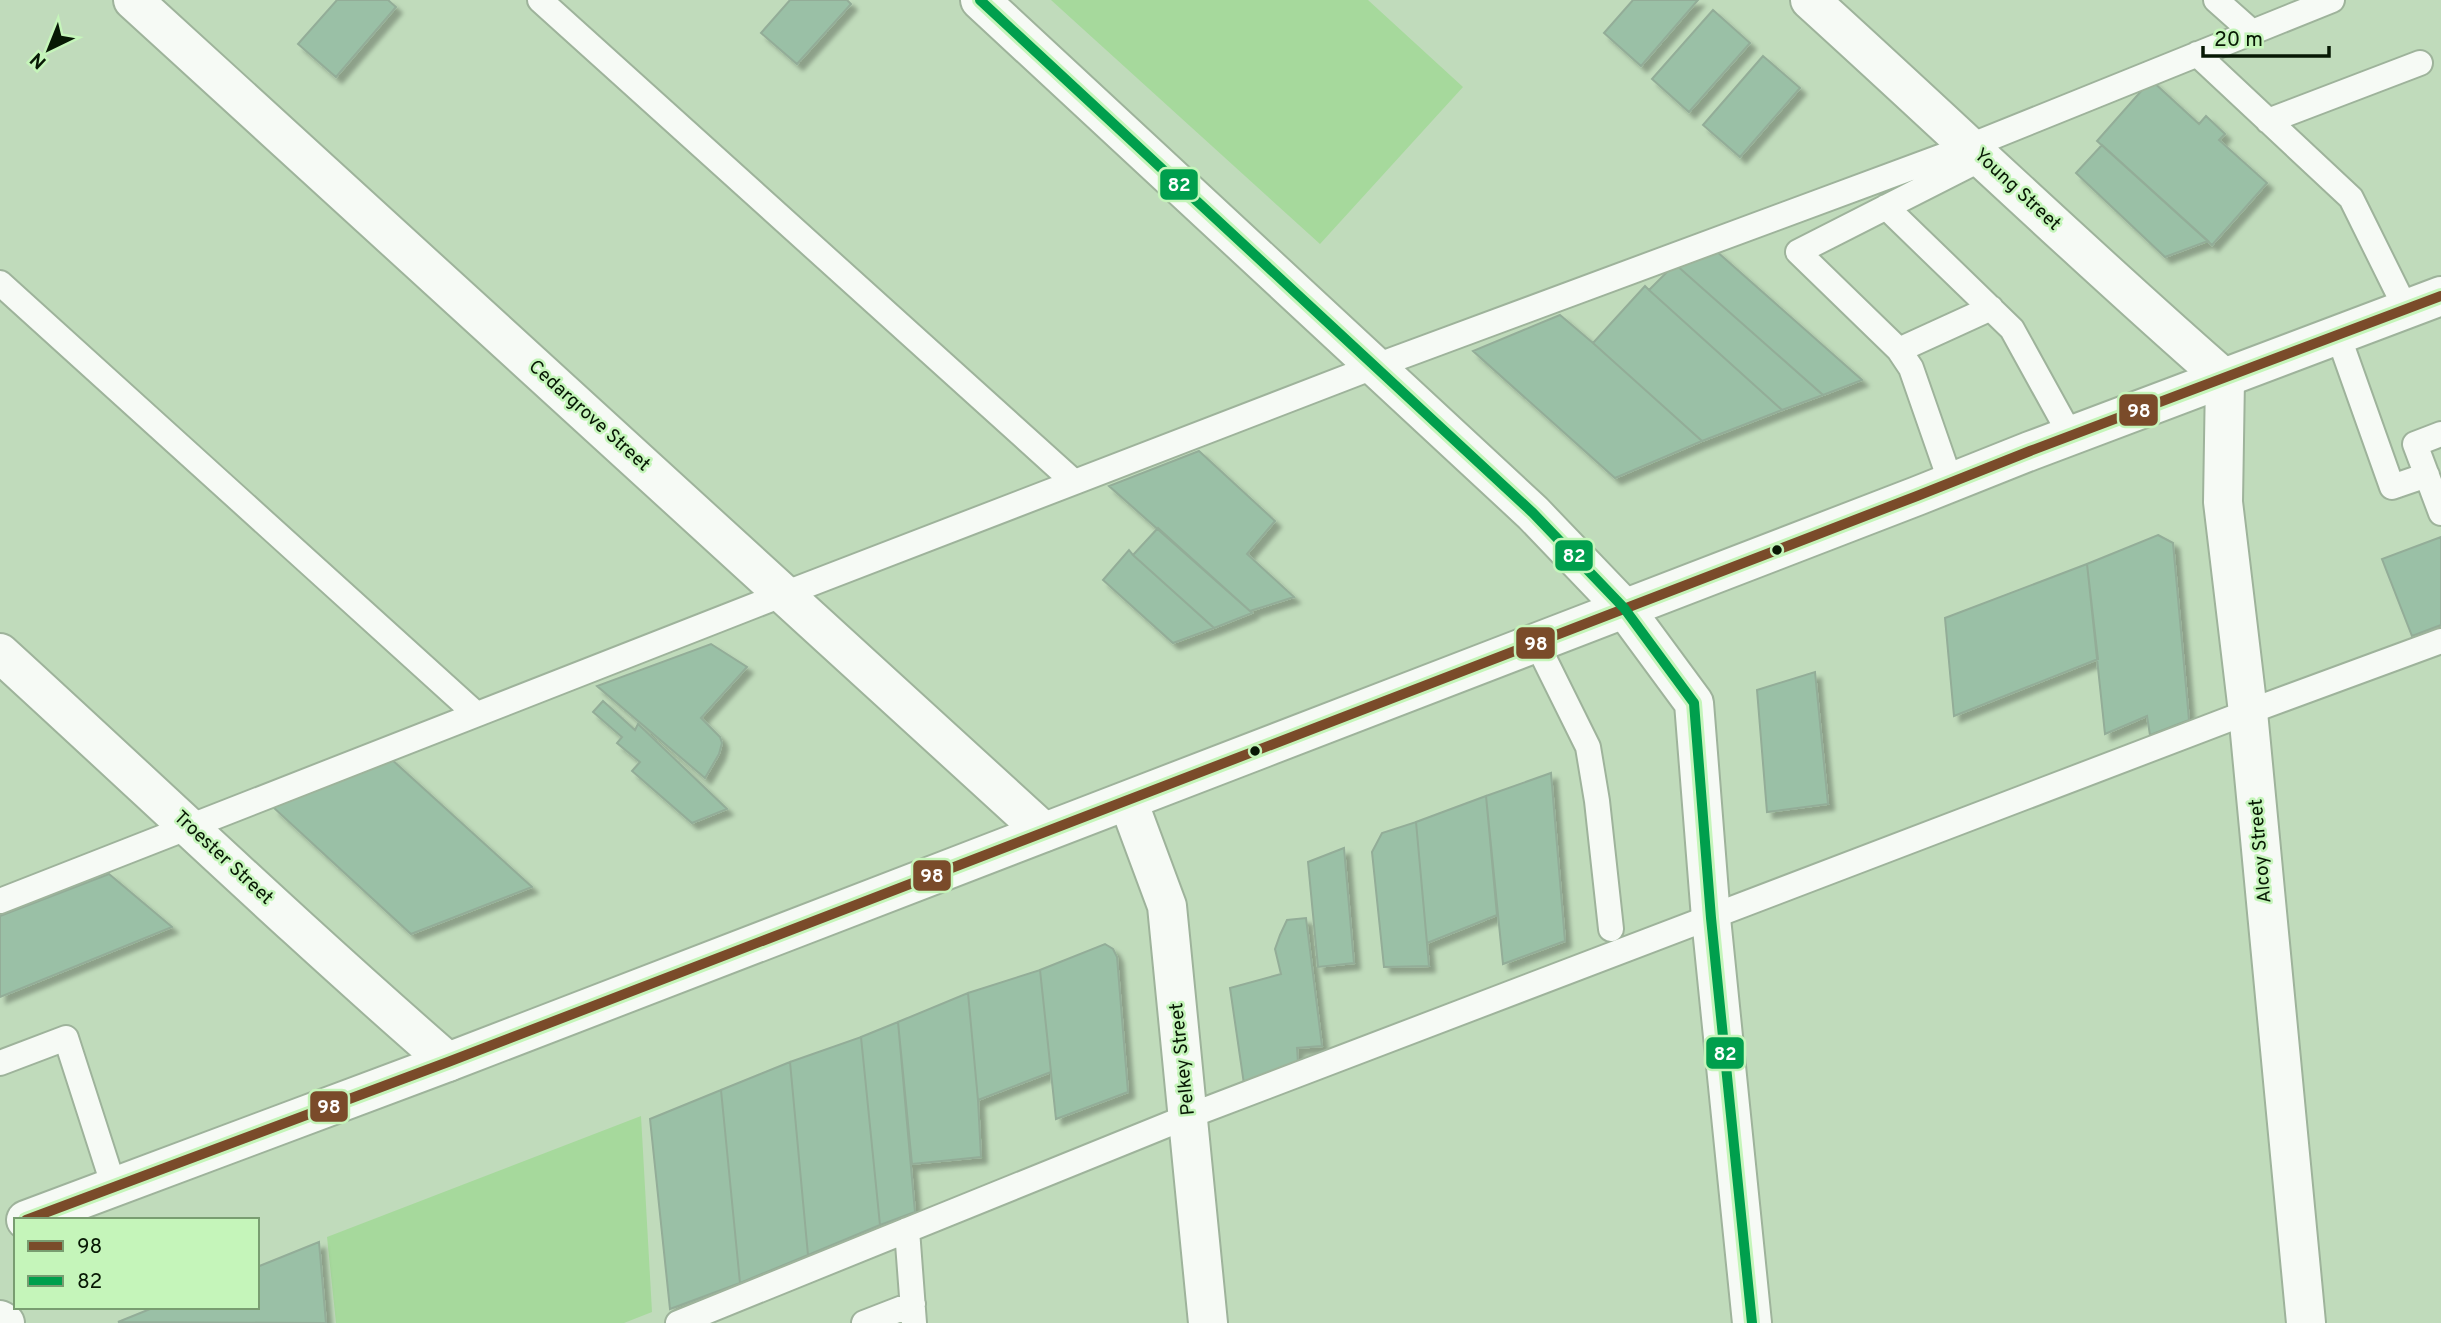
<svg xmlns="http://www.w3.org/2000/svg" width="2441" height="1323" viewBox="0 0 2441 1323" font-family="Overpass,sans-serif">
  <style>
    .green { fill: #a6d99c }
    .building { fill: #9ac0a6; stroke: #93ad98; stroke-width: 2; filter: url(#shadow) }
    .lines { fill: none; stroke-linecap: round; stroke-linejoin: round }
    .lane-casing { stroke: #9eb39b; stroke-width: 28 }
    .street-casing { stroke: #9eb39b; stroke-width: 42 }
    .secondary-casing { stroke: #9eb39b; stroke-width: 42 }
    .primary-casing { stroke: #9eb39b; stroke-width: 42 }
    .lane { stroke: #f6faf5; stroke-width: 24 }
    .street { stroke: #f6faf5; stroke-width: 38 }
    .secondary { stroke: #f6faf5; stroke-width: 38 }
    .primary { stroke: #f6faf5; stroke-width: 38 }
    .bus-1-casing { stroke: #c5f5ba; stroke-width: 16 }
    .bus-2-casing { stroke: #c5f5ba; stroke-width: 16 }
    .bus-1 { stroke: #7a4b2a; stroke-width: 10 }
    .bus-2 { stroke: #009f4d; stroke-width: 10 }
    .bus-dot { fill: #071804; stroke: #c5f5ba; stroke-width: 2.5 }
    .labels { text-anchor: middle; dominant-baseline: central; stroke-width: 5; stroke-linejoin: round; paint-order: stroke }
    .street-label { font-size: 19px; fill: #071804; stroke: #c5f5ba }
    .line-badge { stroke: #c5f5ba; stroke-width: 2.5 }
    .badge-label { font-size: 19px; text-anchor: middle; font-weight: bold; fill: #fff }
  </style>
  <defs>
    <filter id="shadow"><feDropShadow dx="6" dy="6" stdDeviation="2" flood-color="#0004"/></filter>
  </defs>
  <rect width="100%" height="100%" fill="#c0dbbb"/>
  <path class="green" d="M 1051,0 L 1368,0 L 1463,87 L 1320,244 Z
    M 641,1116 L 652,1312 L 624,1323 L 336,1323 L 327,1237 Z"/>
  <path class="building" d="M 337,0 L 388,0 L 396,7 L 336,77 L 298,44 Z
    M 790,0 L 847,0 L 851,4 L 797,64 L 761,33 Z
    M 1633,0 L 1698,0 L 1641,66 L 1604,33 Z
    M 1713,10 L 1750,43 L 1689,112 L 1652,79 Z
    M 1763,56 L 1800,88 L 1740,157 L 1703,125 Z
    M 2151,80 L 2199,124 L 2206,116 L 2225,134 L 2219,140 L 2267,183 L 2212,245 L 2097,141 Z
    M 2102,145 L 2208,241 L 2165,257 L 2076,173 Z
    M 1715,250 L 1862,380 L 1823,395 L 1675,264 Z
    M 1675,264 L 1823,395 L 1782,410 L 1649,290 Z
    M 1645,286 L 1649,290 L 1782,410 L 1702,441 L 1593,343 Z
    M 1560,315 L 1593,343 L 1702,441 L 1615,478 L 1473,351 Z
    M 1199,451 L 1275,521 L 1247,554 L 1294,597 L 1250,611 L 1109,486 Z
    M 1158,528 L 1250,611 L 1252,613 L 1214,628 L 1133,555 Z
    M 2158,535 L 2173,543 L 2189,720 L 2150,735 L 2147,716 L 2105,734 L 2087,564 Z
    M 2441,537 L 2441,625 L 2412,636 L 2382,559 Z
    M 1129,550 L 1133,555 L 1214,628 L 1173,643 L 1103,580 Z
    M 2087,564 L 2098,659 L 1954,716 L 1945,618 Z
    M 711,644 L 747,667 L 701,718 L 720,737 L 722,743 L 719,754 L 705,778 L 597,686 Z
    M 1815,672 L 1828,804 L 1767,812 L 1757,690 Z
    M 603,701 L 635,730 L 638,724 L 727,809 L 692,823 L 632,771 L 640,762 L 617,743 L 622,737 L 593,712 Z
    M 390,758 L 532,887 L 411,934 L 274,808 L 278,803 Z
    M 1551,773 L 1565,941 L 1503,964 L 1486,796 Z
    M 1486,796 L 1497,915 L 1427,943 L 1416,822 Z
    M 1416,822 L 1429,966 L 1384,967 L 1372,852 L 1382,833 Z
    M 1344,848 L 1354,963 L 1318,967 L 1308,862 Z
    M 109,874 L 172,927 L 0,997 L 0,916 Z
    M 1306,918 L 1322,1046 L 1297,1048 L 1298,1062 L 1244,1084 L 1230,988 L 1281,974 L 1275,949 L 1280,935 L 1287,920 Z
    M 1105,944 L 1113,949 L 1117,957 L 1128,1092 L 1056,1119 L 1040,970 Z
    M 1040,970 L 1051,1072 L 978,1100 L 968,993 Z
    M 968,993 L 978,1100 L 981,1157 L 912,1164 L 898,1022 Z
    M 898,1022 L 915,1212 L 880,1225 L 861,1037 Z
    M 861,1037 L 880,1225 L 808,1255 L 790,1062 Z
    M 790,1062 L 808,1255 L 740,1283 L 721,1090 Z
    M 721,1090 L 740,1283 L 670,1309 L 650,1119 Z
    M 319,1242 L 326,1323 L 118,1322 L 155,1307 L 257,1307 L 257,1267 Z"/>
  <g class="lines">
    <defs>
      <path id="lane" d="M 540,0 L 1074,482
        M 2216,0 L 2252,32
        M 2197,54 L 2351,198 L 2406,309
        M 2268,121 L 2420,63
        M 1886,207 L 2012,329 L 2071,436
        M 0,283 L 476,714
        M 2338,335 L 2392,487 L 2427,475
        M 1899,350 L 1991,308
        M 2441,434 L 2415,444 L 2441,513
        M 1951,483 L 1911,368 L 1899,350 L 1798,252 L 1983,158
        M 1536,642 L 1588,747 L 1597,801 L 1611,929
        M 0,901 L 784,594 L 1376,366 L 1970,146 L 2332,0
        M 0,1063 L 66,1038 L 114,1187
        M 907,1230 L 914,1323
        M 678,1323 L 1189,1116 L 2248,712 L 2441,641
        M 864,1323 L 913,1304"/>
      <path id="street" d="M 133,0 L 1044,832
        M 980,0 L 1533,513 L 1624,608 L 1694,703 L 1711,918 L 1752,1323
        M 1810,0 C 1949,126 2084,256 2225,379 L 2223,502 L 2248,712 L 2306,1323
        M 0,653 C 149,789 295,929 448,1062
        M 1128,801 L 1167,906 L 1208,1323"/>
      <path id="secondary" d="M 0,1320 L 5,1323"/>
      <path id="primary" d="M 26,1220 L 448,1062 L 1917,496 L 2030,451 L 2441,296"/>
    </defs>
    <use href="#lane" class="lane-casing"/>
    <use href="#street" class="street-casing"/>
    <use href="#secondary" class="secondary-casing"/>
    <use href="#primary" class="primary-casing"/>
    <use href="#lane" class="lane"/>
    <use href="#street" class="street"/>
    <use href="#secondary" class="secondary"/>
    <use href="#primary" class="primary"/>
    <defs>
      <path id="bus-1" d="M 26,1220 L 448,1062 L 1917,496 L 2030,451 L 2441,296"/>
      <path id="bus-2" d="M 980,0 L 1533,513 L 1624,608 L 1694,703 L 1711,918 L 1752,1323"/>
    </defs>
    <use href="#bus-1" class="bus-1-casing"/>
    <use href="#bus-2" class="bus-2-casing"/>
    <use href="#bus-1" class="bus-1"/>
    <use href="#bus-2" class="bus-2"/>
  </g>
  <g class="bus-dot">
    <circle cx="1777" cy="550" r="6"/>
    <circle cx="1255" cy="751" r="6"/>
  </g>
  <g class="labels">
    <g class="street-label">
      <text transform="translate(2017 190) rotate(43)">Young Street</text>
      <text transform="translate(589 416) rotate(42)">Cedargrove Street</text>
      <text transform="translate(2261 851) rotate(-95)">Alcoy Street</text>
      <text transform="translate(223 858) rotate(43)">Troester Street</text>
      <text transform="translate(1183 1059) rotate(-96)">Pelkey Street</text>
    </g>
  </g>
  <g class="line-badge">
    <rect x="1159" y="168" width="40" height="33" rx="7" fill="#009f4d"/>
    <rect x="2118" y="393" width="41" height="34" rx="7" fill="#7a4b2a"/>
    <rect x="1554" y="539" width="40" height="33" rx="7" fill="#009f4d"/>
    <rect x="1515" y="626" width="41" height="34" rx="7" fill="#7a4b2a"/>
    <rect x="912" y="859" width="40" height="33" rx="7" fill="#7a4b2a"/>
    <rect x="1705" y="1036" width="40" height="34" rx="7" fill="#009f4d"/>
    <rect x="309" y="1090" width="40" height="33" rx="7" fill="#7a4b2a"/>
  </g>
  <g class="badge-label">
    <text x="1179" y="191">82</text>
    <text x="2139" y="417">98</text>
    <text x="1574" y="562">82</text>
    <text x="1536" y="650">98</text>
    <text x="932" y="882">98</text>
    <text x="1725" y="1060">82</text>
    <text x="329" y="1113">98</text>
  </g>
  <rect x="14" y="1218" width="245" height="91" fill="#c5f5ba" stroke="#799d71" stroke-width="2"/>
  <rect x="28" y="1241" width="35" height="10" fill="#7a4b2a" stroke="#799d71" stroke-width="2"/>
  <text x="77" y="1253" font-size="21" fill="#071804">98</text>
  <rect x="28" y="1276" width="35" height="10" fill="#009f4d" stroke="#799d71" stroke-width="2"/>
  <text x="77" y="1288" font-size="21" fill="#071804">82</text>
  <g transform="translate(49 49) rotate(223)" stroke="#c5f5ba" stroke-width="5" paint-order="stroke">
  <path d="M0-5L12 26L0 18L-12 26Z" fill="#071804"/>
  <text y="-10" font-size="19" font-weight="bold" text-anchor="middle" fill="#071804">N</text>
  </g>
  <path d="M2203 46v10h126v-10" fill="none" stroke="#071804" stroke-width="3.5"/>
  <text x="2214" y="46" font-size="21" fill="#071804" stroke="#c5f5ba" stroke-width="5" paint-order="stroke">20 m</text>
</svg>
